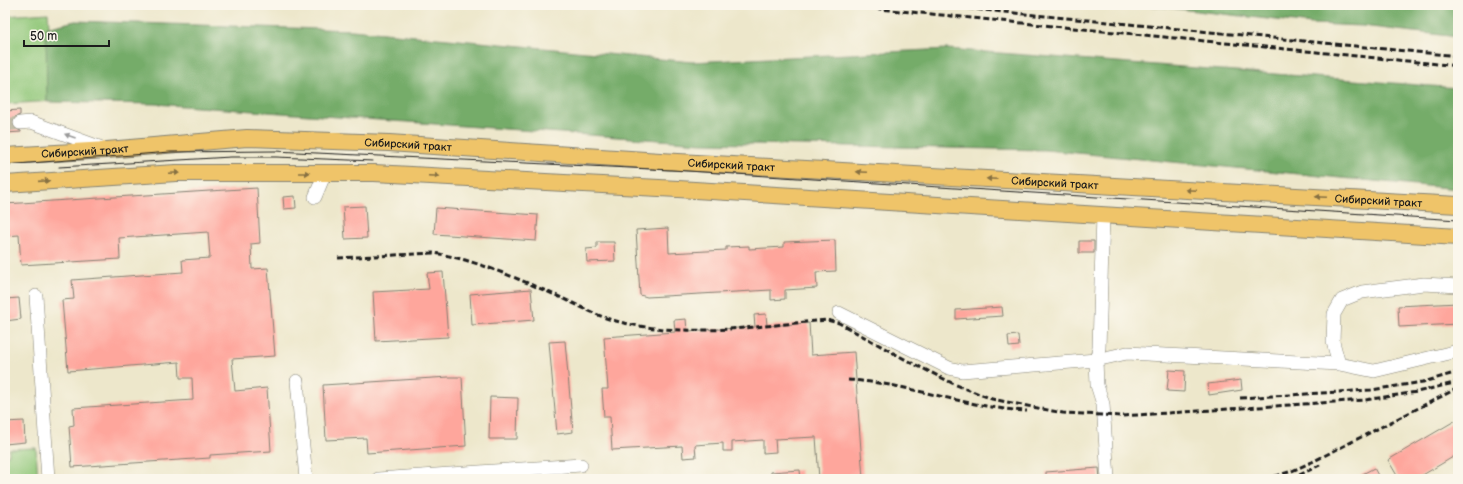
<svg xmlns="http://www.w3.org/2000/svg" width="1463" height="484" viewBox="0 0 1463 484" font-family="'Balsamiq Sans',sans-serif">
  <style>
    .green { fill: #91c779; stroke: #56724a }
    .forest { fill: #74ac69; stroke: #486442 }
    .building { fill: #fea69c }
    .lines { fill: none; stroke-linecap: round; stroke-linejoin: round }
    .minor-tunnel { stroke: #c3bea8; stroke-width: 13; stroke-dasharray: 13 6; stroke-linecap: butt }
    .minor-casing { stroke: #848274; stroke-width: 14 }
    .major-casing { stroke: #848274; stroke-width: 18 }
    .minor { stroke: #fff; stroke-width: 13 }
    .major { stroke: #efc469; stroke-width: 16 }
    .tram { stroke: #1c1c1c; stroke-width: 1 }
    .rail { stroke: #1c1c1c; stroke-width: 3; stroke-dasharray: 6 3; stroke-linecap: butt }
    .oneway { fill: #999 }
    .oneway2 { fill: #867042 }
    .labels { text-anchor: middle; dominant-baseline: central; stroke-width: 4; stroke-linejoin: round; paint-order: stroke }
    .street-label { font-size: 11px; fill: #1c1c1c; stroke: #fbf7ec }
  </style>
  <rect width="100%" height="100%" fill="#fbf7ec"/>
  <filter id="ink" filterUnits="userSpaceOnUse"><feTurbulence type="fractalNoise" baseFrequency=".025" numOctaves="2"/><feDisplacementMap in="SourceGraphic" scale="8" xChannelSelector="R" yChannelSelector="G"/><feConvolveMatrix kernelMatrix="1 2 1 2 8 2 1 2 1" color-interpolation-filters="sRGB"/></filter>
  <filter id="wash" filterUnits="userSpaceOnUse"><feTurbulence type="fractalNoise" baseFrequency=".012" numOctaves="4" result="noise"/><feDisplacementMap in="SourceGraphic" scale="16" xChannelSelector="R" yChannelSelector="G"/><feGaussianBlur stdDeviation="0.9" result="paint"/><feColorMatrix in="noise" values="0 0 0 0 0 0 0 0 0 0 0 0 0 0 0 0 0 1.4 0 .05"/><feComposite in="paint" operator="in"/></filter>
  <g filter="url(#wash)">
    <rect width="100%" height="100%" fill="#ede7cb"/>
    <path class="green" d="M 48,13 L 55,101 L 5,104 L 5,16 Z
      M 36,448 L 38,479 L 5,479 L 5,456 L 9,455 L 9,449 Z"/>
    <path class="forest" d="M 1143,5 L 1458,5 L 1458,37 L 1362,26 L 1312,24 Z
      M 75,21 L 352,30 L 692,62 L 947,49 L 1458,88 L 1458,189 L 1045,150 L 701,143 L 155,104 L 47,102 L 46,28 Z"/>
    <g id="blocks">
      <path class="building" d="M 20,110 L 20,115 L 15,117 L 12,123 L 14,128 L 21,131 L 21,132 L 5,133 L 5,111 Z
        M 257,188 L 260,243 L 251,244 L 252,269 L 268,268 L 275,356 L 232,359 L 235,391 L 267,388 L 271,451 L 210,455 L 210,458 L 72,467 L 69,426 L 74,425 L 73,408 L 193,400 L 192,378 L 180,378 L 179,362 L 68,371 L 62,300 L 74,299 L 72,280 L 183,272 L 182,260 L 210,258 L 208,232 L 119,238 L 120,259 L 21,265 L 19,235 L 5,236 L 5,204 Z
        M 295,196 L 296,208 L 284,209 L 283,197 Z
        M 365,206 L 367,238 L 345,239 L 343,207 Z
        M 436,208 L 538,215 L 536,241 L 434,234 Z
        M 668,228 L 669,253 L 726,250 L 726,247 L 749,246 L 749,249 L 784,247 L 784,242 L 835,240 L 836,271 L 816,272 L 817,288 L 785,290 L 785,299 L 771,300 L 771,290 L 647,297 L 640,295 L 636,230 Z
        M 1079,241 L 1094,241 L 1094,253 L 1079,253 Z
        M 597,242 L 614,242 L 615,261 L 587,262 L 586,249 L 597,248 Z
        M 443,272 L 448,337 L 376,341 L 373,292 L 429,289 L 427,273 Z
        M 531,289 L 534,320 L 472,325 L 470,294 Z
        M 19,298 L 21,319 L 5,321 L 5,299 Z
        M 1458,303 L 1458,324 L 1399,327 L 1398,306 Z
        M 1002,307 L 1003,316 L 956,319 L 956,310 Z
        M 766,314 L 767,326 L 809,323 L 811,355 L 854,352 L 863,479 L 819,479 L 816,437 L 775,439 L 776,452 L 763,453 L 763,440 L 732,442 L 732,451 L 723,451 L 723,443 L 695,445 L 696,457 L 683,458 L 682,446 L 612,450 L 610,417 L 604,417 L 602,389 L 608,389 L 604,337 L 675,332 L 674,320 L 686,319 L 687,331 L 755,327 L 754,315 Z
        M 1018,335 L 1019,346 L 1009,347 L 1008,336 Z
        M 565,341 L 573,432 L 557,434 L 549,342 Z
        M 1169,370 L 1185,371 L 1184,392 L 1167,391 Z
        M 449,377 L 462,377 L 466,446 L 367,453 L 366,438 L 326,440 L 323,385 Z
        M 1241,380 L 1242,390 L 1209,395 L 1208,384 Z
        M 490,397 L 518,398 L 517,439 L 489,439 Z
        M 1458,419 L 1458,454 L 1416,479 L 1399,479 L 1388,460 Z
        M 24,421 L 25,442 L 5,444 L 5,422 Z
        M 1099,468 L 1100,479 L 1046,479 L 1046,472 Z
        M 1374,468 L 1380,479 L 1353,479 Z
        M 800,470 L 801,479 L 771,479 L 771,472 Z"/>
    </g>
  </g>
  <g filter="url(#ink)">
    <use href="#blocks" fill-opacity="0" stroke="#848274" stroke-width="1"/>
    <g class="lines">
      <path class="minor-tunnel" d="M 5,125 L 20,123"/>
      <defs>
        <path id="minor" d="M 20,123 L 31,122 L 105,149
          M 315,197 L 325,173
          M 1103,215 L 1099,348 L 1096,360 L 1097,385 L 1103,404 L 1108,479
          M 36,296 L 48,479
          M 839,313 L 949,368 L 962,371 L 1096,360 L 1127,353 L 1339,364 L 1333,342 L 1334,314 L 1342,300 L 1362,292 L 1424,284 L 1458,286
          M 1339,364 L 1374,371 L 1458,351
          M 297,381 L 306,479
          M 378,479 L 581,465"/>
        <g id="major">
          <path id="s1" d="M 5,156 L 107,150 L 247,138 L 389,143 L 660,161 L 1458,205"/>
          <path d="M 5,184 L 176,173 L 374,173 L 678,189 L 1458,237"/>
        </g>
      </defs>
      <use href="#minor" class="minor-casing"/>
      <use href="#major" class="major-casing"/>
      <use href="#minor" class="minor"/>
      <use href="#major" class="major"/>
      <path class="tram" d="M 5,165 L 170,152 L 275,151 L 672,170 L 1458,220
        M 59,167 L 231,157 L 276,157 L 373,161"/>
      <path class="rail" d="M 840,5 L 1458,66
        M 932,5 L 1458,56
        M 338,258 L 433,253 C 475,259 523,281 562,298 C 578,305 593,314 609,319 C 680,340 755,326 827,320 L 839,323 L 908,361 L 954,384 L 992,399 L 1063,413 L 1122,416 L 1365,400 L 1417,392 L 1458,382
        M 848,380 C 909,383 966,408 1027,411
        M 1240,398 L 1371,390 L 1423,382 L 1458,372
        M 1266,479 L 1292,471 L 1312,462 L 1458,388
        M 1291,479 L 1320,465"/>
    </g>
    <defs><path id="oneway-solid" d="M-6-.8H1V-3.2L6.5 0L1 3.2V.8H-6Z"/></defs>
    <use class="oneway" href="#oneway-solid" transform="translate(70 136) rotate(-160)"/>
    <g class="oneway2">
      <use href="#oneway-solid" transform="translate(862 172) rotate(-177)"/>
      <use href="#oneway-solid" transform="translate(174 173) rotate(-2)"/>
      <use href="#oneway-solid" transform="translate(304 173)"/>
      <use href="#oneway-solid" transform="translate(434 176) rotate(3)"/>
      <use href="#oneway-solid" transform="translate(992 179) rotate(-177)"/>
      <use href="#oneway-solid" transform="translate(44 181) rotate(-4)"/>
      <use href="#oneway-solid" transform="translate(1191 190) rotate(-177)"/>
      <use href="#oneway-solid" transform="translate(1321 197) rotate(-177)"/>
    </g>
  </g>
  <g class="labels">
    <g class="street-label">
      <text stroke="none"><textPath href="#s1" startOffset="404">Сибирский тракт</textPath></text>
      <text stroke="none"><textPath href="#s1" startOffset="80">Сибирский тракт</textPath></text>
      <text stroke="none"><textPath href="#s1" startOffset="728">Сибирский тракт</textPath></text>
      <text stroke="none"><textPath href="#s1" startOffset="1052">Сибирский тракт</textPath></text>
      <text stroke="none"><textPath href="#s1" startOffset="1376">Сибирский тракт</textPath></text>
    </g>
  </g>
  <rect width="1463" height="484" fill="none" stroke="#fbf7ec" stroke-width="20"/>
  <path d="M24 40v6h85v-6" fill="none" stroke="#1c1c1c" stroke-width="2"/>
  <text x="30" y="40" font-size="12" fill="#1c1c1c" stroke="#fbf7ec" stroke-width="3" paint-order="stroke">50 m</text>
</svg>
